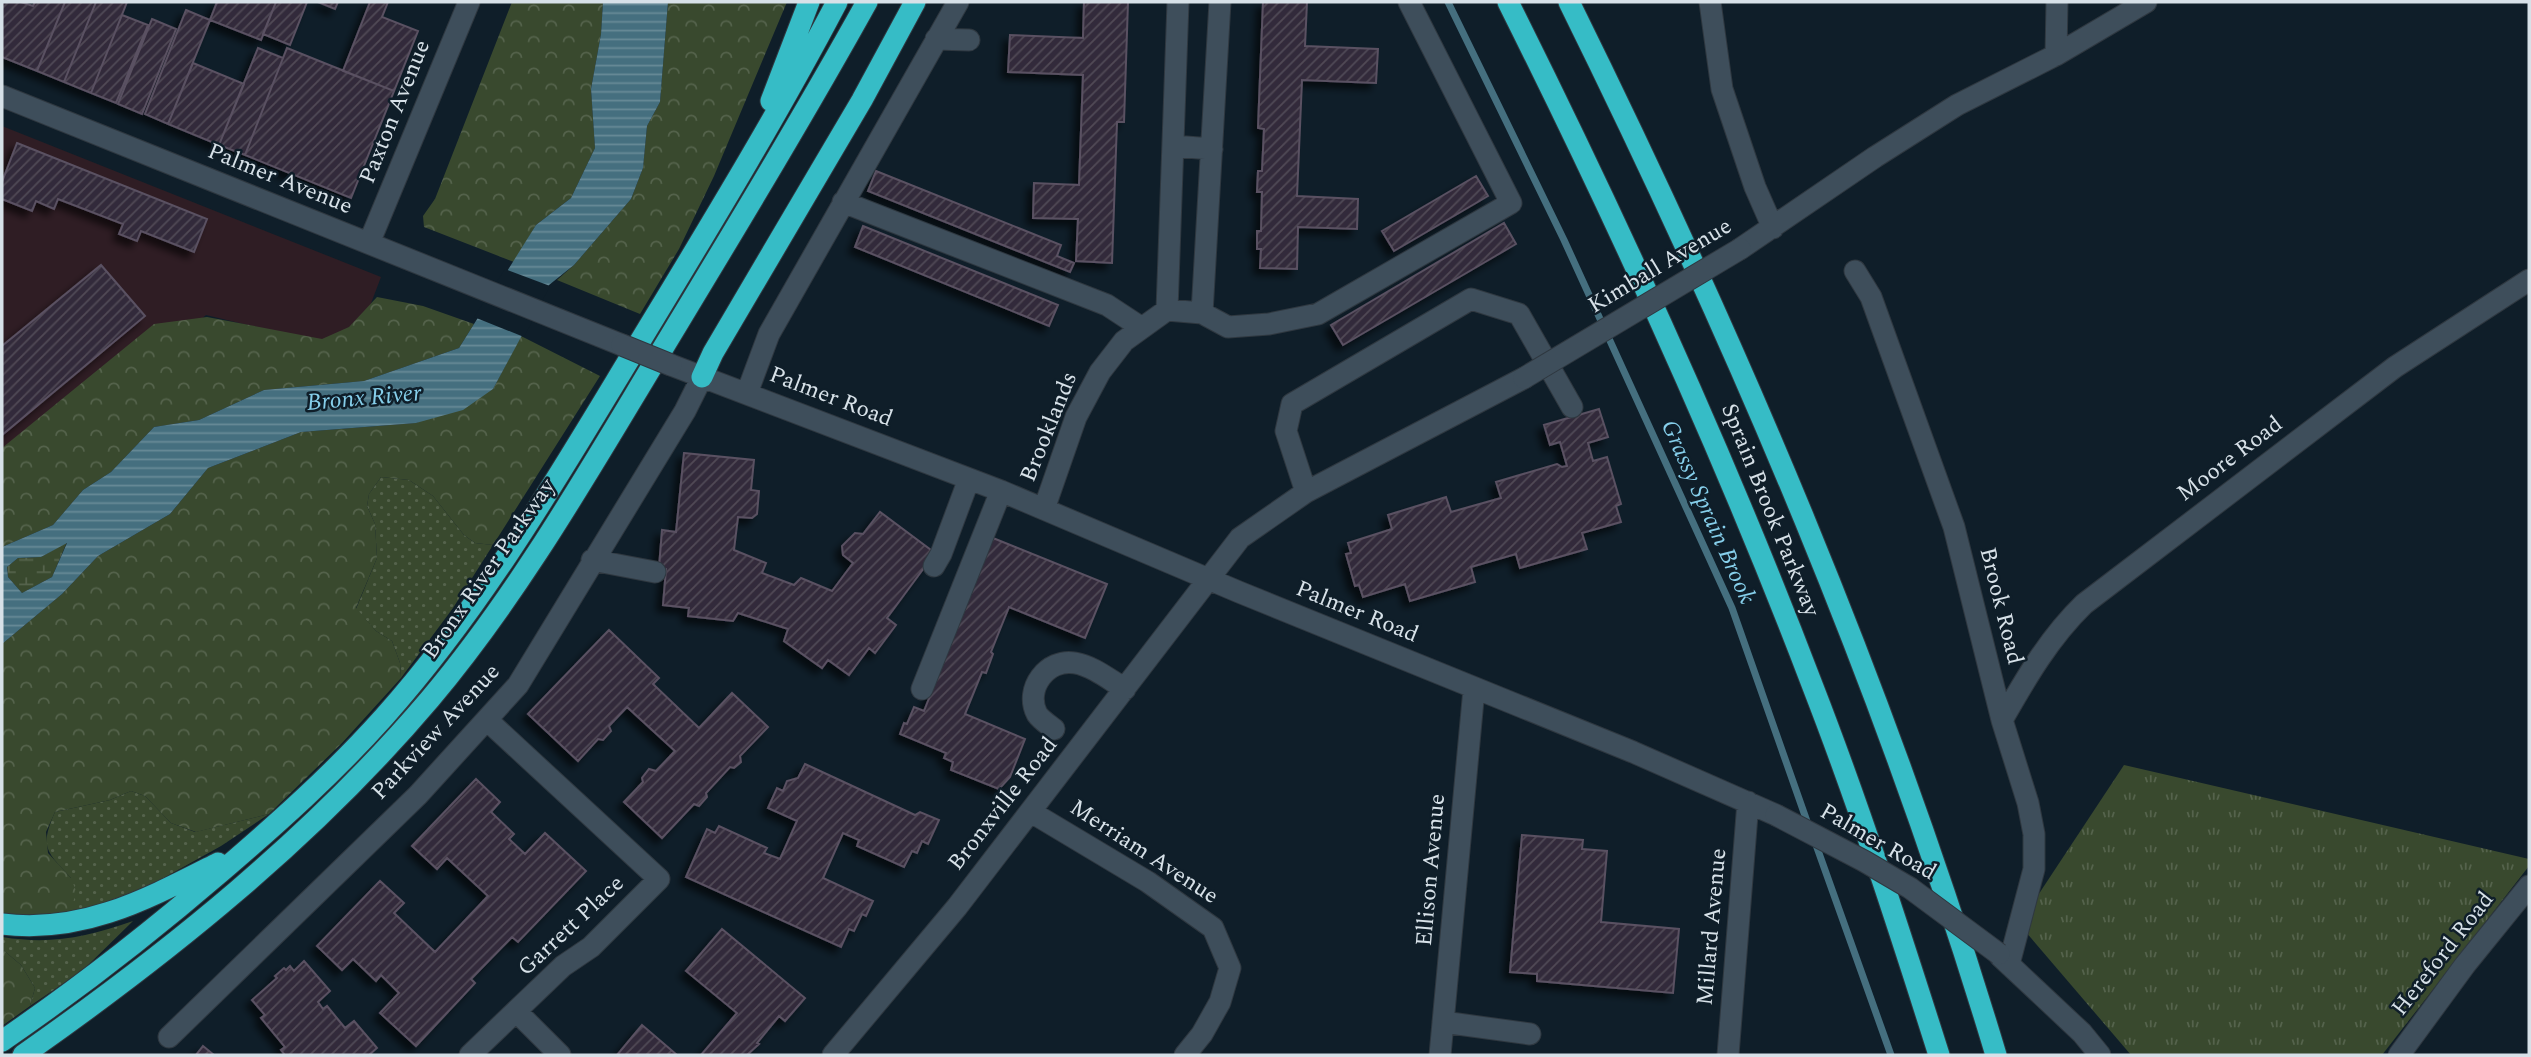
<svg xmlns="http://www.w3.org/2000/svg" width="2531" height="1057" viewBox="0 0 2531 1057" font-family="Spectral,serif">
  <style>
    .medical { fill: #2f1d24 }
    .grass { fill: url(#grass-dots) }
    .forest { fill: url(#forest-crowns) }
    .wetland { fill: url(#wetland-marsh) }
    .park { fill: url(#park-tufts) }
    .water { fill: url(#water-rules); fill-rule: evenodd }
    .pier { fill: #0f1e29 }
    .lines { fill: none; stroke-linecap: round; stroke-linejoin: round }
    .stream { stroke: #456f7f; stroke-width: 7 }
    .building { fill: url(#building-hatch); stroke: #5a5162; stroke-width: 2; filter: url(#shadow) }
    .minor-casing { stroke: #2f3840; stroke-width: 23 }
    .highway-casing { stroke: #2f3840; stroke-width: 23 }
    .minor { stroke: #3e4e5b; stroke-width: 21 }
    .highway { stroke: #36bcc6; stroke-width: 21 }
    .minor-bridge-casing { stroke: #2f3840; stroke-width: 23; stroke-linecap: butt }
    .minor-bridge { stroke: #3e4e5b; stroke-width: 21 }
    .labels { text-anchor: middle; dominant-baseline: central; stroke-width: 5; stroke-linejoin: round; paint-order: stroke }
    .street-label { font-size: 23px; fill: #d7e1e8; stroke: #0f1e29 }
    .water-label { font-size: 24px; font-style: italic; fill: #86cfeb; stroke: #0f1e29 }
  </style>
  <defs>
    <pattern id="grass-dots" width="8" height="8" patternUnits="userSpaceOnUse" patternTransform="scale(1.75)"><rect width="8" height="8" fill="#39492e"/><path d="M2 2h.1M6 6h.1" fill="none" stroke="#55634c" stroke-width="1.8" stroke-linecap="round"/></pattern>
    <pattern id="forest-crowns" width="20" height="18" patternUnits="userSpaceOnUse" patternTransform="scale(1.75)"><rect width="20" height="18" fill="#39492e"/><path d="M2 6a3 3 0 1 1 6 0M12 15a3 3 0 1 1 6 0" fill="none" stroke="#55634c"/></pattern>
    <pattern id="wetland-marsh" width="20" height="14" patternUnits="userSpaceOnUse" patternTransform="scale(1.75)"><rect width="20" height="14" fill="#39492e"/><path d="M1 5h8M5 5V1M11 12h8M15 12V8" fill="none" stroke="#55634c"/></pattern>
    <pattern id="park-tufts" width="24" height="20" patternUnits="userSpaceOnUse" patternTransform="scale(1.75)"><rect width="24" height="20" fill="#39492e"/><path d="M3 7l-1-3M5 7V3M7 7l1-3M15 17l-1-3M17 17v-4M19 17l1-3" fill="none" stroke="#55634c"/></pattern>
    <pattern id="water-rules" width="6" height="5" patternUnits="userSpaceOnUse" patternTransform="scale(1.75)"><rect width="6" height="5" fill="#456f7f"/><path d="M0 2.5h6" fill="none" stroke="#688a97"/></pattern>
    <pattern id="building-hatch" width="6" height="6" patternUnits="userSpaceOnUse" patternTransform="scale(1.75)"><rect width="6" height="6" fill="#332b3a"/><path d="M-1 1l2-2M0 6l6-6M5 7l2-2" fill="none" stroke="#504956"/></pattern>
    <filter id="shadow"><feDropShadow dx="-6" dy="6" stdDeviation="3.5" flood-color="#0009"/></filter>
  </defs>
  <rect width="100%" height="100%" fill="#0f1e29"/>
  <path class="medical" d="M 2,126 L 381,277 L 370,306 L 353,335 L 330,345 L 206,315 L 2,490 Z"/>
  <path class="grass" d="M 381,477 L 409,480 L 433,496 L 464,535 L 475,543 L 493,545 L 453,608 L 401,678 L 400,663 L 392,641 L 376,631 L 356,609 L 377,558 L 375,524 L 367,506 L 369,494 Z
    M 131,791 L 145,796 L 171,823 L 195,832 L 269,814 L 221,846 L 142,890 L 70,916 L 71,878 C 47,852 39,848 55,812 L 110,800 Z
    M 133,921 L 83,970 L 30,1006 L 35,988 L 21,965 L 2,949 L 2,937 C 52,945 86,937 133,921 Z"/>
  <path class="forest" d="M 512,2 L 603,2 L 601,34 L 591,89 L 595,148 L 571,198 L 536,225 L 514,262 L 424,227 L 423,216 L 435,199 Z
    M 668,2 L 787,2 L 714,176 L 679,249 L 640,314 L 557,280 L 574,265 L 631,199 L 643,168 L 647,126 L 660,102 Z
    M 377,297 L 423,306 L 474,324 L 459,348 L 364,381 L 264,390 L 199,420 L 154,427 L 111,472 L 83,490 L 53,525 L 2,547 L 2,448 L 154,324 L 207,317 L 322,339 L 349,327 Z
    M 521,336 L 600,376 L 493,545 L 475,543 L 464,535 L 433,496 L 409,480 L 381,477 L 369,494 L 367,506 L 375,524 L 377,558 L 356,608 L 376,631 L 392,641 L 400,663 L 401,678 L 342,743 L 269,814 L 196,832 L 171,823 L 145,796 L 131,791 L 110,800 L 55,812 L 46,832 L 48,853 L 71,878 L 76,891 L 70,916 L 2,916 L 2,644 L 62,594 L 98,556 L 170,514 L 208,468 L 301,432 L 416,423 L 493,389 Z
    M 2,949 L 21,965 L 35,988 L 30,1006 L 2,1026 Z"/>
  <path class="wetland" d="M 67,542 L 52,577 L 22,593 L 8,577 L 7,567 L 18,558 L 41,557 Z"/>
  <path class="park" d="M 2124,765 L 2529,859 L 2529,866 L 2382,1055 L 2131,1055 L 2019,924 Z"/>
  <path class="water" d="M 603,2 L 668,2 L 660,102 L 647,126 L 643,168 L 631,199 L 574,265 L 549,285 L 493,389 L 463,410 L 416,423 L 301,432 L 208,468 L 170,514 L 98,556 L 62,594 L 2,644 L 2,547 L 53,525 L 83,490 L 111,472 L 154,427 L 199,420 L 264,390 L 364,381 L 459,348 L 536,225 L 571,198 L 595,148 L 591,89 L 601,34 ZM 67,543 L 52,577 L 22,593 L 8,577 L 7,567 L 18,558 L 41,557 Z"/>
  <path class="pier" d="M 505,269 L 550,286 L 524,337 L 474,317 Z"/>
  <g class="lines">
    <path class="stream" d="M 1448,2 L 1564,240 L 1732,608 L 1809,827
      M 1815,842 L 1891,1055"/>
  </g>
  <path class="building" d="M 2,2 L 21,2 L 33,6 L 35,2 L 65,2 L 37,71 L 2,57 Z
    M 65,2 L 96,2 L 64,82 L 37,71 Z
    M 96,2 L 127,2 L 91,93 L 64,82 Z
    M 217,2 L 276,2 L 261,40 L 210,20 Z
    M 276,2 L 307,2 L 290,45 L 263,34 Z
    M 318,2 L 338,2 L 335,9 Z
    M 370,2 L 388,2 L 382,17 L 418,31 L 394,91 L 343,71 Z
    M 1084,2 L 1128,2 L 1124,122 L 1117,122 L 1112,263 L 1076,261 L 1078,219 L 1033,218 L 1034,183 L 1079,185 L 1083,75 L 1008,72 L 1010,35 L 1083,38 Z
    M 1263,2 L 1307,2 L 1305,46 L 1378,49 L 1376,83 L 1302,80 L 1297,196 L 1358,199 L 1357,229 L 1298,227 L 1297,269 L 1260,268 L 1261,249 L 1257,249 L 1257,231 L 1261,231 L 1262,192 L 1257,192 L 1258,171 L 1262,171 L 1264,129 L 1258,128 Z
    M 186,10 L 210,20 L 168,124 L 145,114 Z
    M 122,15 L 148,25 L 116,103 L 91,93 Z
    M 152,19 L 176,29 L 142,114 L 118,104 Z
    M 258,48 L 283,58 L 245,155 L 219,145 Z
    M 287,48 L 394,91 L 351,198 L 245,155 Z
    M 193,63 L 244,84 L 219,145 L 168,124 Z
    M 17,143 L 207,219 L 194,252 L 141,231 L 137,241 L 119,234 L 123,224 L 58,199 L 54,209 L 36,201 L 32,211 L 2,199 L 2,182 Z
    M 876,171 L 1061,245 L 1057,256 L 1074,263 L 1070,272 L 868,191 Z
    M 1476,176 L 1488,196 L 1394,251 L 1382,231 Z
    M 1504,223 L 1516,244 L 1343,345 L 1331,325 Z
    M 863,226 L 1058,305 L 1049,326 L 855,247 Z
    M 101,265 L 145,316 L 2,435 L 2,346 Z
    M 1599,409 L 1608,437 L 1588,443 L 1593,461 L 1607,457 L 1621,504 L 1616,506 L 1621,522 L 1582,533 L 1587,549 L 1520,568 L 1516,554 L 1471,567 L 1475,582 L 1410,601 L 1405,584 L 1363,597 L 1359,585 L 1355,586 L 1346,554 L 1351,553 L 1348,543 L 1392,529 L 1388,515 L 1446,497 L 1451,512 L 1501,498 L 1496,482 L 1557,464 L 1562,467 L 1567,466 L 1560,442 L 1550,445 L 1544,425 Z
    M 684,453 L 754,460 L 751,490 L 759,491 L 757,514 L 752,518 L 738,517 L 734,550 L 766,563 L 762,573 L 794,585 L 801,578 L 832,591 L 853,563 L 843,555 L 842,546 L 855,533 L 863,534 L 880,512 L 935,553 L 887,618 L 896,625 L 875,653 L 869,648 L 849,675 L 828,660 L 822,668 L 784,641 L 788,629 L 738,613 L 733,621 L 688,616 L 689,608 L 663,605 L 666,569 L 659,568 L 662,530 L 676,532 Z
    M 988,536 L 1107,584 L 1085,638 L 1009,607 L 991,652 L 993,654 L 986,673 L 982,672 L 965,714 L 1025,739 L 1010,777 L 999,789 L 951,770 L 953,762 L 944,758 L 946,753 L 900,734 L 904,723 L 907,724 L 914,707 L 924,711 L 982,564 Z
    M 609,630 L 659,678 L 653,684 L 699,728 L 732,693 L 768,727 L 740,756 L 741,762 L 734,768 L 730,767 L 706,793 L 707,797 L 699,806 L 694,804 L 662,838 L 624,802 L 643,782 L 642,778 L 649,769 L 656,771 L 675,751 L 627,707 L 609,726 L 611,731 L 603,740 L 598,739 L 578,761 L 528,714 Z
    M 805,764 L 915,815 L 920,812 L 939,820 L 928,844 L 922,841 L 917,853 L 912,851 L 904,867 L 857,846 L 859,840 L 843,833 L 823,878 L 873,901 L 866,916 L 862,914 L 854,931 L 849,929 L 841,947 L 686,877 L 707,829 L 715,833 L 719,826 L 767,848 L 764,853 L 780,859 L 797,821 L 768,808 L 777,788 L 783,791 L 787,781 L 798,778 Z
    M 476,779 L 500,802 L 491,812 L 514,834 L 509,839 L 525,854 L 545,833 L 586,871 L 518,942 L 512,937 L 471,979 L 475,983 L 416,1046 L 380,1013 L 399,993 L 381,975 L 376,981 L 353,959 L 342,970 L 317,946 L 380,881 L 404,903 L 394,913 L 435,952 L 488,896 L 447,858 L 437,869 L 412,846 Z
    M 1522,835 L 1583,840 L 1582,849 L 1607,851 L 1601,922 L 1679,929 L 1673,993 L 1537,981 L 1537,974 L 1510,972 Z
    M 722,929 L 805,998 L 785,1021 L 779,1016 L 757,1043 L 759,1044 L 747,1055 L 701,1055 L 737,1013 L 686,971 Z
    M 304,961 L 330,991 L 318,1002 L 323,1009 L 327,1006 L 345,1028 L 354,1021 L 377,1048 L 369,1055 L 285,1055 L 281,1050 L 285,1047 L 261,1018 L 265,1015 L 252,1000 L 277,978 L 275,976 L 284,968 L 286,970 L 290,966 L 294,971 Z
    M 642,1025 L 677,1055 L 617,1055 Z
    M 203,1046 L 214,1055 L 196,1055 Z"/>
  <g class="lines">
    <defs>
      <path id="minor" d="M 1710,2 L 1722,89 L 1755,187 L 1773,228
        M 936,39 L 969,40
        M 2056,55 L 2057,2
        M 2,96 L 622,345
        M 1173,146 L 1212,149
        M 843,202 L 1107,305 L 1142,328
        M 369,243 L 469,2
        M 1740,249 L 1875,157 L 1957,105 L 2056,55 L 2146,2
        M 1855,271 L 1871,297 L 1954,527 L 2002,720 L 2028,803 L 2034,834 L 2034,869 L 2009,964
        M 1167,310 L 1178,2
        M 1202,313 L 1220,2
        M 671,365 L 1001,491 L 1239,592 L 1633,752 L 1776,815
        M 747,393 L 769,334 L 958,2
        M 1306,492 L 1286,431 L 1292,404 L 1471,299 L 1519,314 L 1572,407
        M 1044,509 L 1076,417 L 1100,372 L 1124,341 L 1167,310 L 1202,313 L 1228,327 L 1269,324 L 1318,314 L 1511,203 L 1409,2
        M 592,560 L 655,572
        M 934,566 L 941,554 L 969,479
        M 922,689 L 1001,491
        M 2002,720 C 2026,678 2049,638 2084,604 L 2395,367 L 2529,280
        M 1054,729 C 1049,725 1041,720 1037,714 C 1024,689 1047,658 1075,663 C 1093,666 1110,680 1125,689
        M 1031,812 L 1148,882 L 1213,928 L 1230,968 L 1220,1002 L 1202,1034 L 1185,1055
        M 2000,956 L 2082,1033 L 2100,1055
        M 517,1012 L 560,1055
        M 1443,1022 L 1530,1034
        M 169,1037 L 418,795 L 518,685 L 685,411 L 702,377
        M 470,1055 L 563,966 L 591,947 L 659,879 L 487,720
        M 833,1055 L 957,907 L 1240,538 L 1306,492 L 1524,378
        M 1440,1055 L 1474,689
        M 1728,1055 L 1748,802
        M 2399,1055 L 2465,965 L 2529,886"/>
      <path id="highway" d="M 1508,2 C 1620,226 1724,453 1813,687 C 1860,808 1900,932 1939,1055
        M 1569,2 C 1737,342 1887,692 1996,1055
        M 771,101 L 809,2
        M 702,377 L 713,353 L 862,100 L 915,2
        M 2,924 C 83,934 147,899 218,863
        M 2,1041 C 78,989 151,932 222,871 C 278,823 334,773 384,717 C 483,606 559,475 636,348 C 705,234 775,120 837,2
        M 23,1055 C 170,952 313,837 430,699 C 515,598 583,481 651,368 C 724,247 798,126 867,2"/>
    </defs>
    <use href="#minor" class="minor-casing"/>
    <use href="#highway" class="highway-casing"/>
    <use href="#minor" class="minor"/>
    <use href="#highway" class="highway"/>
    <defs>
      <path id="minor-bridge" d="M 622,345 L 671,365
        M 1524,378 L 1740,249
        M 1776,815 L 1864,861 L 1910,888 L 1999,954"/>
    </defs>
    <use href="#minor-bridge" class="minor-bridge-casing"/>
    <use href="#minor-bridge" class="minor-bridge"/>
  </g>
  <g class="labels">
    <g class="street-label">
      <text transform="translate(395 112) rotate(-68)">Paxton Avenue</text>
      <text transform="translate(280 179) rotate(22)">Palmer Avenue</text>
      <text transform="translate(1660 266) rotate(-31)">Kimball Avenue</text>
      <text transform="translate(831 397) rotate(21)">Palmer Road</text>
      <text transform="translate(1049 427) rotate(-68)">Brooklands</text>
      <text transform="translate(2230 459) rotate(-37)">Moore Road</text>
      <text transform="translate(1770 510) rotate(68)">Sprain Brook Parkway</text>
      <text transform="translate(489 569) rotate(-55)">Bronx River Parkway</text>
      <text transform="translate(2001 606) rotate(76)">Brook Road</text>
      <text transform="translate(1357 612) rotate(22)">Palmer Road</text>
      <text transform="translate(436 732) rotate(-47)">Parkview Avenue</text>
      <text transform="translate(1003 804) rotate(-52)">Bronxville Road</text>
      <text transform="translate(1878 842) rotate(30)">Palmer Road</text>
      <text transform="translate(1144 852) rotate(33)">Merriam Avenue</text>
      <text transform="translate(1431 870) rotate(-85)">Ellison Avenue</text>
      <text transform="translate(571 926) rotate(-43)">Garrett Place</text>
      <text transform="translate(1712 927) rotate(-85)">Millard Avenue</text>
      <text transform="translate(2443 954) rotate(-52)">Hereford Road</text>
    </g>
    <g class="water-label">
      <text transform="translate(364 398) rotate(-5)">Bronx River</text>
      <text transform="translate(1708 512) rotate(66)">Grassy Sprain Brook</text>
    </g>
  </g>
  <rect width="2531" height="1057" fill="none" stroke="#d7e1e8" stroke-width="7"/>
</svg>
